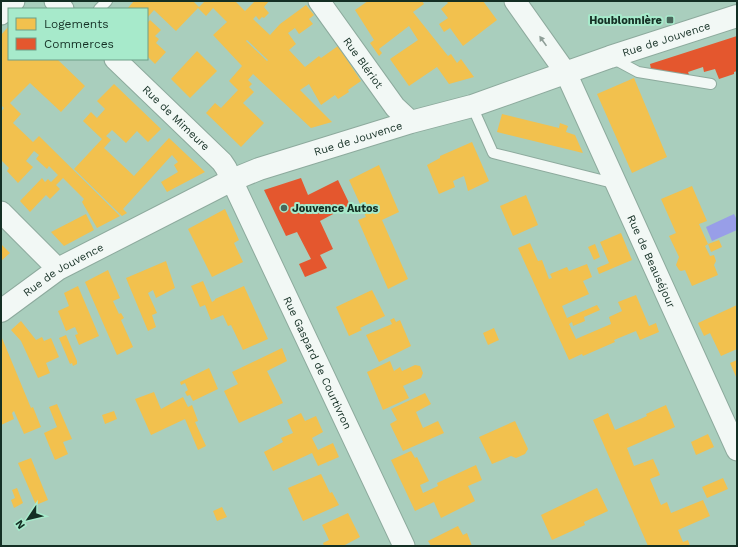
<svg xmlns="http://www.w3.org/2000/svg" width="738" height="547" viewBox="0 0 738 547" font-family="'Work Sans',sans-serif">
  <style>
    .water { fill: #989ee8 }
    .homes { fill: #f2c14e; fill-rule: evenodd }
    .shops { fill: #e4572e }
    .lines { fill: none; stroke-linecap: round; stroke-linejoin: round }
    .lane-casing { stroke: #8daa9d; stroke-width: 12 }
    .street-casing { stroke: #8daa9d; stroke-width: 23 }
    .secondary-casing { stroke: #8daa9d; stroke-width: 24 }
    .lane { stroke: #f2f8f5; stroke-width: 10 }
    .street { stroke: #f2f8f5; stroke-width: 21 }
    .secondary { stroke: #f2f8f5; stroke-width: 22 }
    .oneway { fill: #8e9e97 }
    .poi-dot { fill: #48675a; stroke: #a7eacb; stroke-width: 1.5 }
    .labels { text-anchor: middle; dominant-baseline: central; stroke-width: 4; stroke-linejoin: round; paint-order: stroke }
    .poi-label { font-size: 11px; font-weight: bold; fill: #142f24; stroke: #a7eacb; text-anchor: end }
    .street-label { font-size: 11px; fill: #142f24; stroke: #a7eacb }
  </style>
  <rect width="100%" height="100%" fill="#a9cebd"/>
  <path class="water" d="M 734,214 L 737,220 L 737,230 L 712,241 L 706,227 Z"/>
  <path class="homes" d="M 134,1 L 193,1 L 199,7 L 205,1 L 235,1 L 245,11 L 255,1 L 269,1 L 264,7 L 269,13 L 264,18 L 262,17 L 259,20 L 256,16 L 253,19 L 270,35 L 280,24 L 306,5 L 314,15 L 309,19 L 313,24 L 299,34 L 295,28 L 288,33 L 296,44 L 289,50 L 305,67 L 319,56 L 321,58 L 338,46 L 361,81 L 348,90 L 349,92 L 338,99 L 335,95 L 321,105 L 309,84 L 300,90 L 332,122 L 311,128 L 253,74 L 248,80 L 252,84 L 249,87 L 254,92 L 243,103 L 264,123 L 241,147 L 206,113 L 215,103 L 221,108 L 238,90 L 229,81 L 242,66 L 213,35 L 227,22 L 213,8 L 206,16 L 198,8 L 176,31 L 154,10 L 147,18 L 147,9 L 127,9 ZM 247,40 L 268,60 L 267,61 L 246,41 Z
    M 368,1 L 422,1 L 424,4 L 413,12 L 448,56 L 451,54 L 457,63 L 461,59 L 474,77 L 449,84 L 437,67 L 409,86 L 390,59 L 418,40 L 409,26 L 379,49 L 382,53 L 379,56 L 370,43 L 374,40 L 355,10 Z
    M 446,1 L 483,1 L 497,20 L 463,46 L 450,28 L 444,32 L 439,24 L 448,18 L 441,9 L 448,3 Z
    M 150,20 L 161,30 L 155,36 L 159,39 L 156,43 L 166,52 L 155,64 L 147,56 L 147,23 Z
    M 9,26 L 9,59 L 57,59 L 85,86 L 61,112 L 30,83 L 10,103 L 21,114 L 13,123 L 33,142 L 39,136 L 120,216 L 97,228 L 82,202 L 84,199 L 63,178 L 56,185 L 60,189 L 50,199 L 46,195 L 30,212 L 20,201 L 42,178 L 45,182 L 48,179 L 51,182 L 58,175 L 49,166 L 47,169 L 36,159 L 39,155 L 34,151 L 26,161 L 33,167 L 18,183 L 7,171 L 9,168 L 1,160 L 1,112 L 4,108 L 1,105 L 1,35 Z
    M 197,51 L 217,71 L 190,98 L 171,79 Z
    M 634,78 L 667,157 L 632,173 L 597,94 Z
    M 114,84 L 161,129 L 148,142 L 137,131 L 126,143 L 112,130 L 106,136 L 111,140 L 104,148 L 134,176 L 169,138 L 205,172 L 167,192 L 161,182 L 178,172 L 174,165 L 178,162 L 172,155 L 123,209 L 127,213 L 122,216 L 74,169 L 102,139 L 83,121 L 91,112 L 97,118 L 105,109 L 97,101 Z
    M 502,114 L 559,128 L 560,123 L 568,126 L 566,132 L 575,135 L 583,153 L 497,132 Z
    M 472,142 L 489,181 L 468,191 L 464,176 L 453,181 L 455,187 L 439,194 L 427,165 L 440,158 L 440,156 Z
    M 379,165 L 399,212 L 382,220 L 408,279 L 388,289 L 358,220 L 366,217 L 349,180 Z
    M 692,186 L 707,221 L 699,224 L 708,244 L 705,246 L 710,256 L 714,255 L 716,261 L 714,265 L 718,275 L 692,286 L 685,270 L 681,271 L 679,270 L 676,265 L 679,257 L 669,236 L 676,233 L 661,199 Z
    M 526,195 L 538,225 L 513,236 L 500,206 Z
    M 225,209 L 239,240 L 234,243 L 243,262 L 212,277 L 188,229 Z
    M 86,214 L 94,230 L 64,246 L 51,232 Z
    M 621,233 L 632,260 L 599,274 L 597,268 L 609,263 L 600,242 Z
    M 719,240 L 722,247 L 711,252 L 708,244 Z
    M 530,243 L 538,261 L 542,260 L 549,279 L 552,278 L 550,274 L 567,267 L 569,271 L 587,264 L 592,277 L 583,281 L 589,294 L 562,306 L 567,318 L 597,305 L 600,310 L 584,317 L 585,321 L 573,326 L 572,322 L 569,324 L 576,339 L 611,324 L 609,317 L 622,311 L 618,302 L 636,295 L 649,326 L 656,323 L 659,332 L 640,340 L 636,331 L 614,340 L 615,342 L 583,356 L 582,354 L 569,360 L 518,248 Z
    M 1,244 L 10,253 L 1,261 Z
    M 595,244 L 600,257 L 594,260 L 588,247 Z
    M 166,261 L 175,288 L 156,298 L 153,290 L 148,293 L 157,313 L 152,315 L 156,327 L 148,331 L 126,278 Z
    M 108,270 L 120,298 L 113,301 L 119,314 L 121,313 L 124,318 L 121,320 L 133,347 L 117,355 L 85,282 Z
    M 203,281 L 212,302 L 215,300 L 215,299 L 244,286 L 268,339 L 243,350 L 231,325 L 228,326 L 223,315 L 211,320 L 205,305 L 200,307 L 191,286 Z
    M 78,286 L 99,336 L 79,345 L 75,335 L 78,334 L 75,327 L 66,331 L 58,311 L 69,306 L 64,293 Z
    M 372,290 L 385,316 L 360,328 L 362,330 L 349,336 L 336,307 Z
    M 737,305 L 737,349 L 721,356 L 710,333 L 704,336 L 698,323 Z
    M 394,318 L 396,322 L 400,320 L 411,346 L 379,362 L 366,335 L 392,324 L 390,320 Z
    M 21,321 L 36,340 L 42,337 L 44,341 L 51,338 L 59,357 L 46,363 L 50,373 L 38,378 L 21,341 L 11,330 Z
    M 494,328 L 499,340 L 488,345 L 483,333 Z
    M 66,335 L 77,361 L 77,364 L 73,366 L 72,363 L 70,364 L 59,338 Z
    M 2,338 L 31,408 L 33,407 L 41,427 L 24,434 L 14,411 L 12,413 L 14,419 L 1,425 Z
    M 282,348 L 287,361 L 267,371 L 283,403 L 239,423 L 224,391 L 238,384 L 232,372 Z
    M 737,360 L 737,379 L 730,363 Z
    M 390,361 L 394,371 L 400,367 L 402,371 L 415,365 L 420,366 L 423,373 L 421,378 L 403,386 L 409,398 L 383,410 L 367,372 Z
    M 209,368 L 218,389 L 193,401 L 190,395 L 187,396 L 185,392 L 188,390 L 185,383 L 181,385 L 180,382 Z
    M 154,392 L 161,409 L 183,397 L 188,407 L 192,405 L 198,421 L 195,422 L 206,446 L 198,450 L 185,419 L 151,435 L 135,399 Z
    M 425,393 L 431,404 L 416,412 L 423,428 L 438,421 L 444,433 L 403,451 L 390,424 L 397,420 L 391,409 Z
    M 57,404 L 72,439 L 63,442 L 68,454 L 55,460 L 44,433 L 57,427 L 49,407 Z
    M 666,405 L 675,427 L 627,448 L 634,466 L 653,459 L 660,475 L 650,479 L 661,505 L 667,502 L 671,513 L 703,500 L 710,516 L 678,530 L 683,542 L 688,540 L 690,546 L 648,546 L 593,420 L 608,413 L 615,430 L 647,416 L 646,414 Z
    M 114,411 L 117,419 L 105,424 L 102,415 Z
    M 301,413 L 305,421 L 316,416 L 323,432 L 312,438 L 318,450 L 333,443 L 339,457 L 318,466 L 312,453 L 273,471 L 264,452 L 283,442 L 281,438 L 293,433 L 287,420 Z
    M 515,421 L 528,449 L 525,454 L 516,458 L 511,456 L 492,464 L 479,437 Z
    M 708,434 L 714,447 L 696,455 L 691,442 Z
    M 411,451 L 415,458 L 417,457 L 429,481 L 420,485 L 423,493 L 438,486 L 437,483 L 476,465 L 482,480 L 468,486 L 475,501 L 441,518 L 434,502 L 415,511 L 391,460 Z
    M 31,458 L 48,500 L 36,505 L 18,463 Z
    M 321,474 L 330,493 L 332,492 L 339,505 L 303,521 L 288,488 Z
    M 723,478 L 728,489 L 707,498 L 702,487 Z
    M 17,488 L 23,503 L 14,508 L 11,500 L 15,498 L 12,490 Z
    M 597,488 L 608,511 L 584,522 L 585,525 L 552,540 L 541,515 Z
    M 222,507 L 227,517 L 217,521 L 213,511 Z
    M 348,513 L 360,537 L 343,546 L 324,546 L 323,543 L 329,540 L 322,525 Z
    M 458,526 L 463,535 L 467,533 L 472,546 L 431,546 L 428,541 Z"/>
  <path class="shops" d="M 737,36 L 737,71 L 734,72 L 734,74 L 719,79 L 715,69 L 704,72 L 703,67 L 688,72 L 690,77 L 651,69 L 650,64 Z
    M 301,178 L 308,195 L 338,180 L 350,205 L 320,221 L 333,249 L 320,255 L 327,268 L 305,277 L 299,264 L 311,259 L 297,232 L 286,236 L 264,190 Z"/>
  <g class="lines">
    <defs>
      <path id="lane" d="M 99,9 L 107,1
        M 612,58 L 638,72 L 711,84
        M 472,106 L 493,153 L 617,184"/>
      <g id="street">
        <path d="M 55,1 L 63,9"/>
        <path id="s1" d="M 319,1 L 395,107 L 411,122"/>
        <path id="s2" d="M 515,1 L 566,73 L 737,450"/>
        <path d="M 1,14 L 14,1"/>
        <path id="s3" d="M 115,59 L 222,162 L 226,168 L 404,546"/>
        <path d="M 1,212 L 58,269"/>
      </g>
      <g id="secondary">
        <path id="s4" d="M 1,311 L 58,269 L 232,180 L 259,169 L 411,122 L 472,106 L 610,57 L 737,16"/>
      </g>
    </defs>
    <use href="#lane" class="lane-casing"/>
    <use href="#street" class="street-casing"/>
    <use href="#secondary" class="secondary-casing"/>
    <use href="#lane" class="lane"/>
    <use href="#street" class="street"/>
    <use href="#secondary" class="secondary"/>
  </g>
  <defs><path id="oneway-solid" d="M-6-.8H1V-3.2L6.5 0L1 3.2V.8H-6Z"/></defs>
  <use class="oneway" href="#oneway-solid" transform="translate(543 41) rotate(-125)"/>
  <g class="poi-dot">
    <rect x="666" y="16" width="8" height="8" rx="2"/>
    <circle cx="284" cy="208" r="4"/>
  </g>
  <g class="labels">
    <g class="poi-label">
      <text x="662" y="20">Houblonnière</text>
      <text x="292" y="208" text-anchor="start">Jouvence Autos</text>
    </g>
    <g class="street-label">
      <text stroke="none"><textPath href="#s4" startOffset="723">Rue de Jouvence</textPath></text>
      <text stroke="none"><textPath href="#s1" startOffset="76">Rue Blériot</textPath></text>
      <text stroke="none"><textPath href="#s3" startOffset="85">Rue de Mimeure</textPath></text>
      <text stroke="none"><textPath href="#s4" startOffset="399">Rue de Jouvence</textPath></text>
      <text stroke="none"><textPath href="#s2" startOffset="295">Rue de Beauséjour</textPath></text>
      <text stroke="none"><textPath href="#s4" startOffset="75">Rue de Jouvence</textPath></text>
      <text stroke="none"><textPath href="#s3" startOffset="371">Rue Gaspard de Courtivron</textPath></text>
    </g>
  </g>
  <rect width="738" height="547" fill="none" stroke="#142f24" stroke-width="4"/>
  <rect x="8" y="8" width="140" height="52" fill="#a7eacb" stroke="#6c9f88"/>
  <rect x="16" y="18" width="20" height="12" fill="#f2c14e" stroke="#6c9f88"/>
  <text x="44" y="28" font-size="12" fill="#142f24">Logements</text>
  <rect x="16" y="38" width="20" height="12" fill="#e4572e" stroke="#6c9f88"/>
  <text x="44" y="48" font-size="12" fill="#142f24">Commerces</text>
  <g transform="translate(28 519) rotate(235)" stroke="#a7eacb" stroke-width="3" paint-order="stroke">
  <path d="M0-3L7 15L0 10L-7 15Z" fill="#142f24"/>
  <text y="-6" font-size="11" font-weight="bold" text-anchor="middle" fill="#142f24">N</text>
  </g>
</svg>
